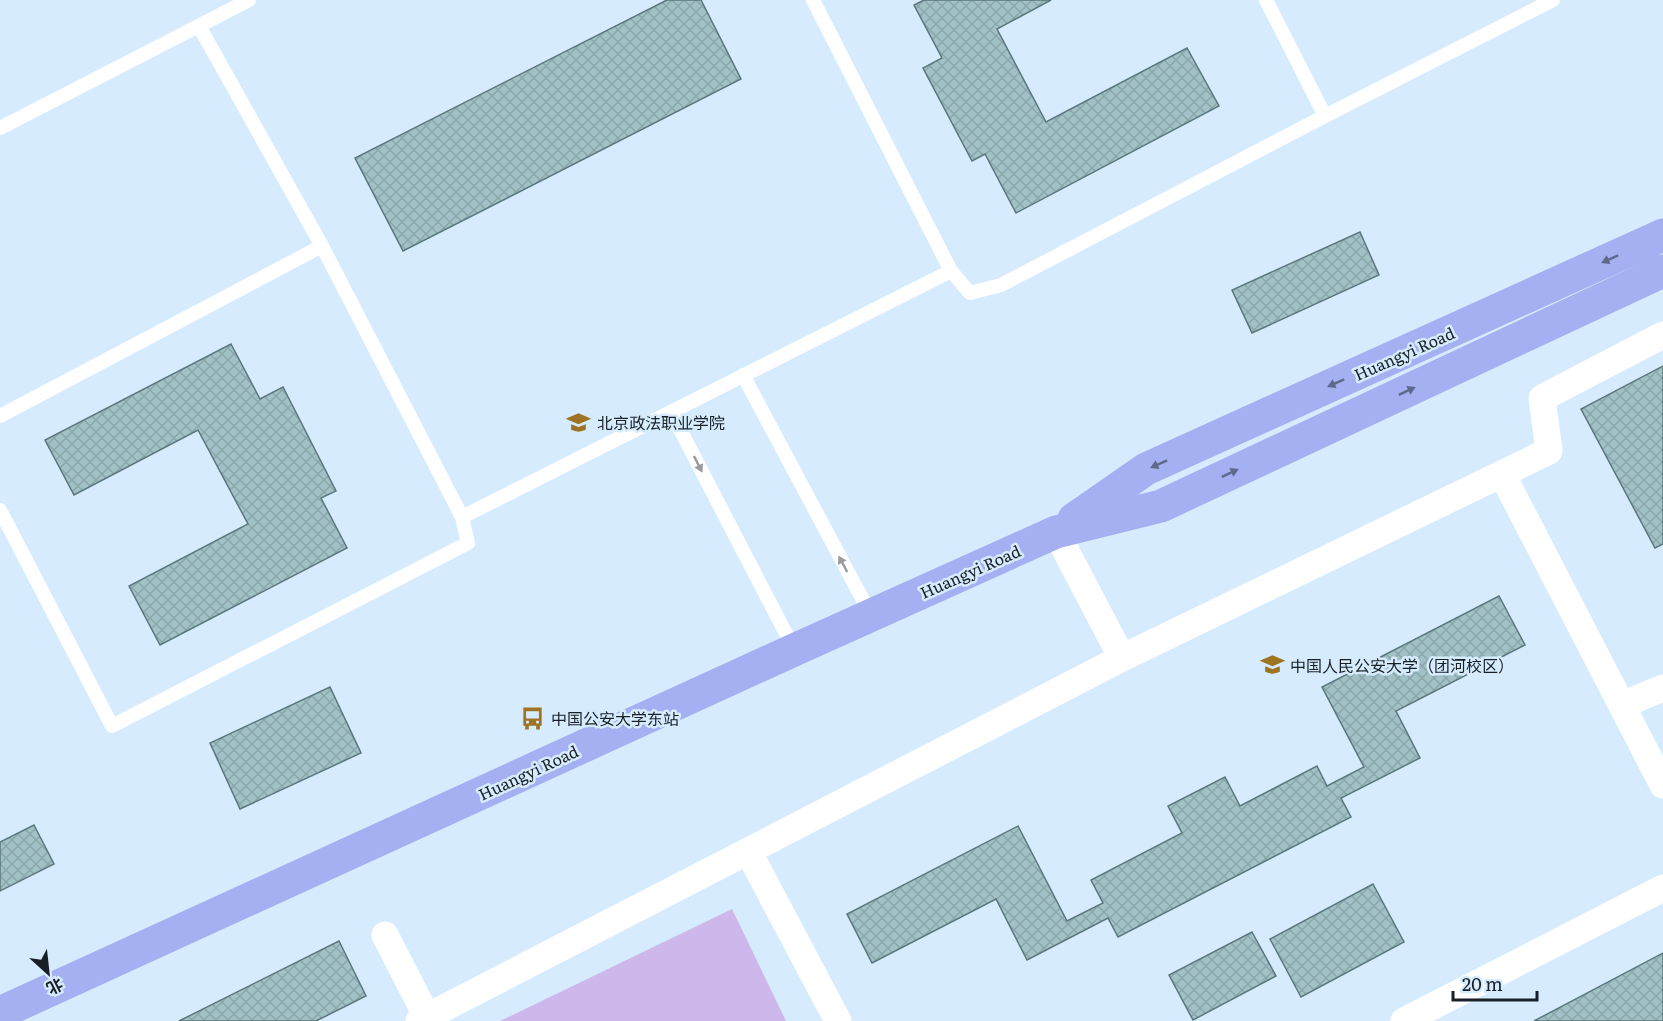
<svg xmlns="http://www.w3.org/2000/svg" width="1663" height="1021" viewBox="0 0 1663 1021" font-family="Literata,'Noto Sans SC',serif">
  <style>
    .park { fill: #ceb7ea }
    .building { fill: url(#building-cross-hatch); stroke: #5a777b; stroke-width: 1.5 }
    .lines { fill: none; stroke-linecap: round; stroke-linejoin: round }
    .service { stroke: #fff; stroke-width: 14 }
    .minor { stroke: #fff; stroke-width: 27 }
    .primary { stroke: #a4b0f1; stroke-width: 33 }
    .oneway { fill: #5e688c }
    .oneway2 { fill: #979b9d }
    .labels { text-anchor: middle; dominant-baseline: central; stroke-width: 5; stroke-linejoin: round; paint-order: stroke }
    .street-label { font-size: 16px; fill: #182026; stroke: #d6ecfe }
    .poi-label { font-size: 16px; fill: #182026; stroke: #d6ecfe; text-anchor: start }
  </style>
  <defs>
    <pattern id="building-cross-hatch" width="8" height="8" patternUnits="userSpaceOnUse" patternTransform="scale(1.5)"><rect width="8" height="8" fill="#a2c1c6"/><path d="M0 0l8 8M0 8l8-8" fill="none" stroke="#8ba6aa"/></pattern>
  </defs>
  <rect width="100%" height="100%" fill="#d6ecfe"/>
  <path class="park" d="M 732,909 L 786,1021 L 500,1021 Z"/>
  <path class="building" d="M 667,0 L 701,0 L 741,79 L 403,251 L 355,158 Z
    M 924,0 L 1051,0 L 997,29 L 1046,122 L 1187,48 L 1219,106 L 1016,213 L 985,154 L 972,161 L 923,68 L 942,58 L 914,5 Z
    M 1360,232 L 1379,275 L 1252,333 L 1232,290 Z
    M 231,344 L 260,399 L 283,387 L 336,491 L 321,498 L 347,548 L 160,645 L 129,586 L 248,524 L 198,430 L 74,495 L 45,440 Z
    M 1663,366 L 1663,544 L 1655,548 L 1581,409 Z
    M 1499,596 L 1525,645 L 1396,711 L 1420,758 L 1341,798 L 1351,817 L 1118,937 L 1108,918 L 1027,960 L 996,899 L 872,963 L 847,914 L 1018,826 L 1067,921 L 1103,903 L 1091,880 L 1182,833 L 1168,806 L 1225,777 L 1240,806 L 1317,766 L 1327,786 L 1364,767 L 1322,687 Z
    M 330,687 L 361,753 L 240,809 L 210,743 Z
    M 34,825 L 54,864 L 0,891 L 0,842 Z
    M 1373,884 L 1404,942 L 1301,997 L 1270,939 Z
    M 1252,932 L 1276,976 L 1193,1020 L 1169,975 Z
    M 339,941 L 366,996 L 316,1021 L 179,1021 Z
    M 1663,953 L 1663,1021 L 1534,1021 Z"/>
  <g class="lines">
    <path class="service" d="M 813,0 L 951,271 L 970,293 L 1001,285 L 1325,116 L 1553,0
      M 1266,0 L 1325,116
      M 0,128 L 249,0
      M 743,375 L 871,615
      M 671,412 L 794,649
      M 0,416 L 322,246
      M 0,510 L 112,726 L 468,543 L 462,517 L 322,246 L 199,26
      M 462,517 L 951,271"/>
    <path class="minor" d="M 1502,474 L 1663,785
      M 1056,532 L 1122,658
      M 1622,705 L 1663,688
      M 748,851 L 838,1021
      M 385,935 L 429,1021
      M 419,1021 L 1122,658 L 1549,451 L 1542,398 L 1663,335
      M 1404,1021 L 1663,888"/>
    <path class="primary" d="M 1074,519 L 1146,469 L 1663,235
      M 0,1013 L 794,650 L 1056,532 L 1161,506 L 1663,271"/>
  </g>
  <defs><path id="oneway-solid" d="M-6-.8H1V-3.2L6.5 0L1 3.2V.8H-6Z" transform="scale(1.5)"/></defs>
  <g class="oneway">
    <use href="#oneway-solid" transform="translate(1610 259) rotate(156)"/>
    <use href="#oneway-solid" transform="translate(1336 383) rotate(156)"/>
    <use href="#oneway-solid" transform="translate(1407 391) rotate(-25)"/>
    <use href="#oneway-solid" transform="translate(1159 464) rotate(156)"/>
    <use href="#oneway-solid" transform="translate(1230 473) rotate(-25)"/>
  </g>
  <g class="oneway2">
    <use href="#oneway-solid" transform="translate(698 464) rotate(63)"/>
    <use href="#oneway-solid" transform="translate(843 564) rotate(-118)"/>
  </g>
  <defs>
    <symbol id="university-bare" viewBox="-9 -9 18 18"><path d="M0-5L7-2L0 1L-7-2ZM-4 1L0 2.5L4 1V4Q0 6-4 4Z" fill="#9e7422" stroke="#d6ecfe" stroke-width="2.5" paint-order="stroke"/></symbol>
    <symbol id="bus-bare" viewBox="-9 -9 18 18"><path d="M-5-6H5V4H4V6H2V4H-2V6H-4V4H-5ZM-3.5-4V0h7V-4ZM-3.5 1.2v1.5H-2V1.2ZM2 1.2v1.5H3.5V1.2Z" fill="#9e7422" stroke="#d6ecfe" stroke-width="2.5" paint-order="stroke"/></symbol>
  </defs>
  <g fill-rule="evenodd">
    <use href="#university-bare" x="562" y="406" width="33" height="33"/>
    <use href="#university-bare" x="1256" y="648" width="33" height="33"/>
    <use href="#bus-bare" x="516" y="702" width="33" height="33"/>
  </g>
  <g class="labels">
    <g class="street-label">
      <text transform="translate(1404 353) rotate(-24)">Huangyi Road</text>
      <text transform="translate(970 571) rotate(-24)">Huangyi Road</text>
      <text transform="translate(528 772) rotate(-25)">Huangyi Road</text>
    </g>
    <g class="poi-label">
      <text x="597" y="422">北京政法职业学院</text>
      <text x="1290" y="665">中国人民公安大学（团河校区）</text>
      <text x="551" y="718">中国公安大学东站</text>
    </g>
  </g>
  <g transform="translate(48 973) rotate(153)" stroke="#d6ecfe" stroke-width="4.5" paint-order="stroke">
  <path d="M0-4.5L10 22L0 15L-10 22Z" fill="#182026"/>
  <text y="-9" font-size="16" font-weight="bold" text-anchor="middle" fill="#182026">北</text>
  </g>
  <path d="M1453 991v9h84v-9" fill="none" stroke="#182026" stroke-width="3"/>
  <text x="1462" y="991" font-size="18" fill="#182026" stroke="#d6ecfe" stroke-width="4.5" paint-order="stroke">20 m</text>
</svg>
